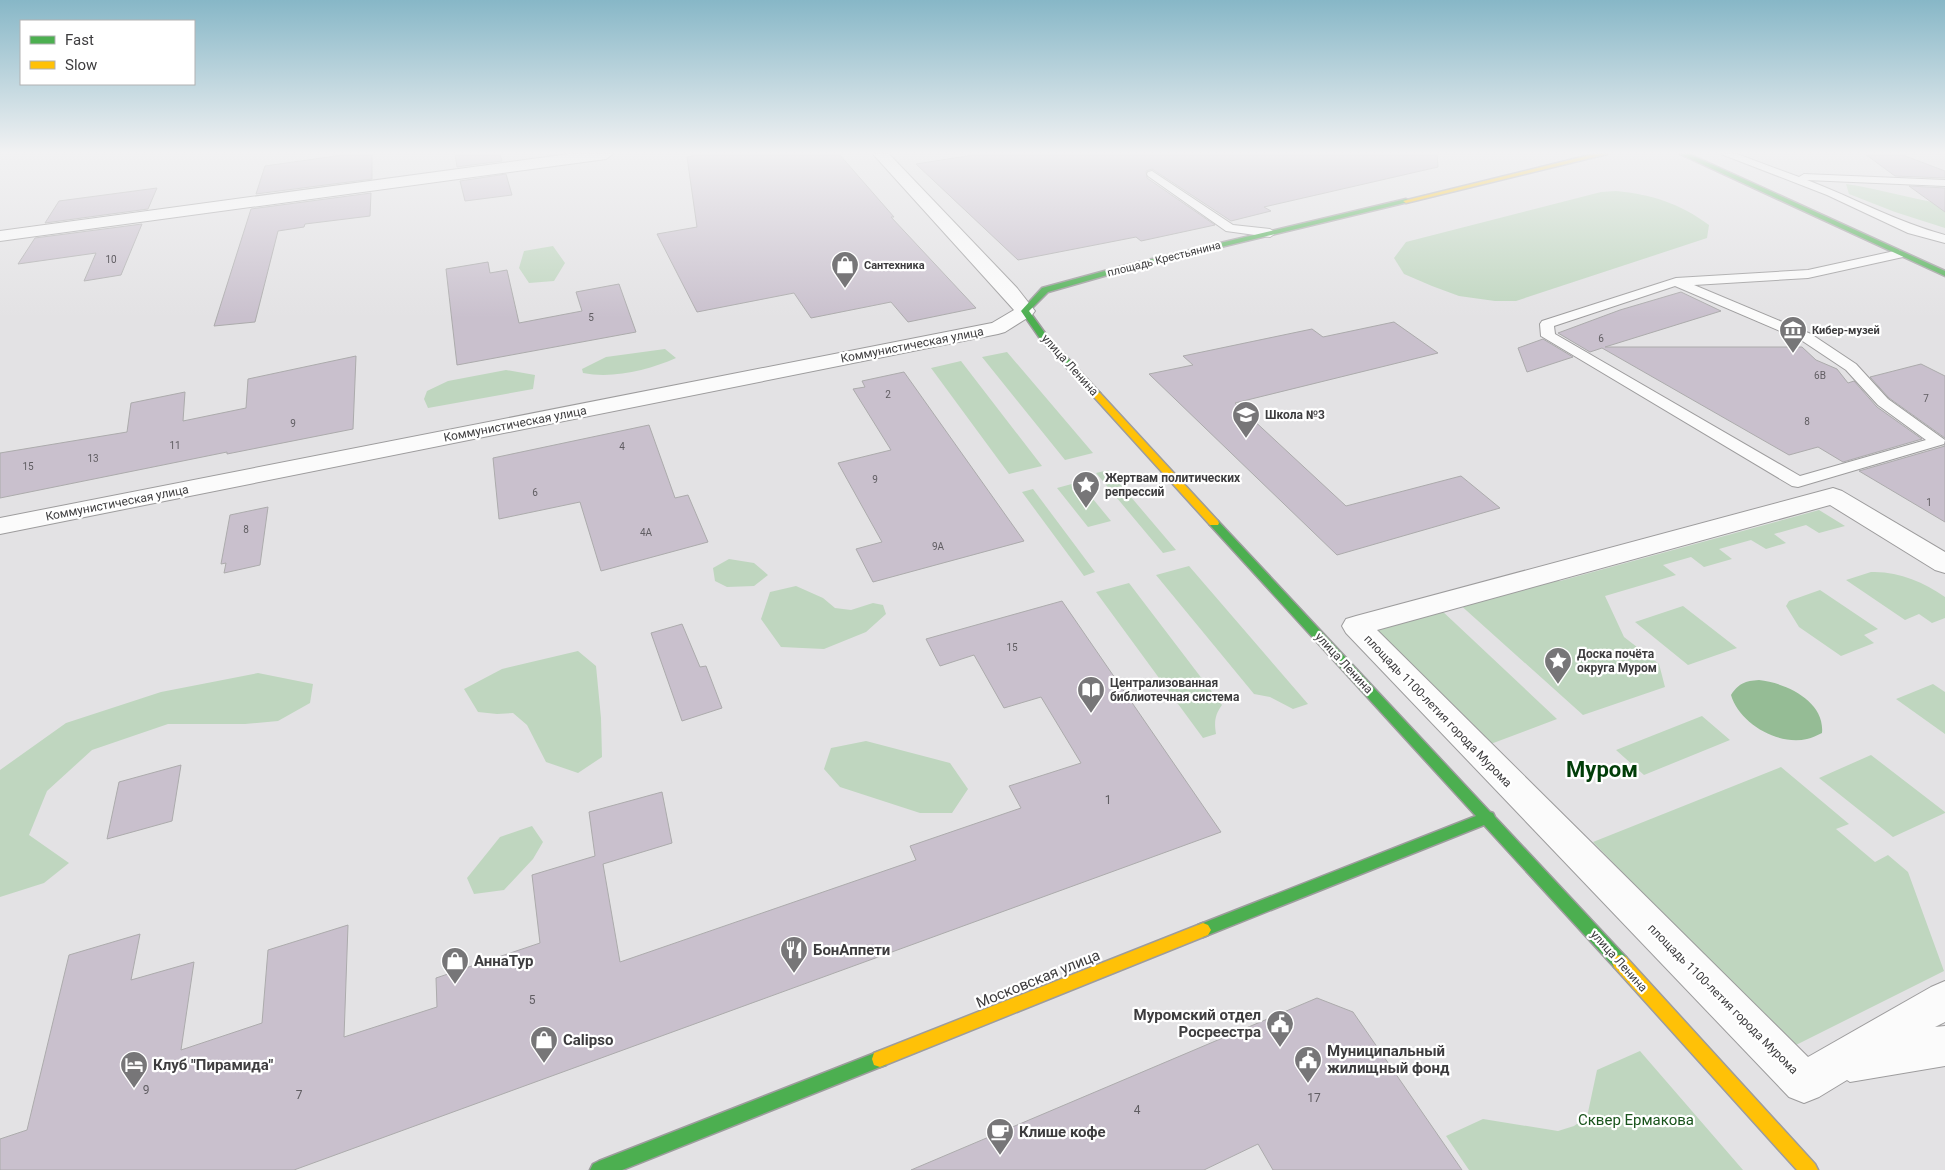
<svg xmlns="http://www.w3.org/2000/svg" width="1945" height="1170" viewBox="0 0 1945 1170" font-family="Roboto,sans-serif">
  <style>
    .green { fill: #bfd6bf }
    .water { fill: #95bc95 }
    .building { fill: #c9c0cd; stroke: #acabac }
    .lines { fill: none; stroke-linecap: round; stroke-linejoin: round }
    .lane-casing { stroke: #9d9c9d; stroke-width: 2 }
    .street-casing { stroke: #9d9c9d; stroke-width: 2 }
    .fast-casing { stroke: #9d9c9d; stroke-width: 3 }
    .slow-casing { stroke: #9d9c9d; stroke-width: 3 }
    .lane { fill: #fbfbfb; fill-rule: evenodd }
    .street { fill: #fbfbfb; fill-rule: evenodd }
    .fast { fill: #4caf50; fill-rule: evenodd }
    .slow { fill: #ffc107; fill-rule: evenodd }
    .labels { text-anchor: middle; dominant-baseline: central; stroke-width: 4.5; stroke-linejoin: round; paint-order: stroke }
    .number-label { font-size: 10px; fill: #605d62 }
    .far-street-label { font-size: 11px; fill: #3d3c3e; stroke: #fff }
    .far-poi-label { font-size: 11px; font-weight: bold; fill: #3d3c3e; stroke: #fff; text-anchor: start }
    .street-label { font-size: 12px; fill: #3d3c3e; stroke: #fff }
    .poi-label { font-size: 12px; font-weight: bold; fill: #3d3c3e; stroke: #fff; text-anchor: start }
    .near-number-label { font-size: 12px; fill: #605d62 }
    .near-poi-label { font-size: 15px; font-weight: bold; fill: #3d3c3e; stroke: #fff; text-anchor: start }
    .near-street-label { font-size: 15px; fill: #3d3c3e; stroke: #fff }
    .near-park-label { font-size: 15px; fill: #19541c; stroke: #fff }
    .town-label { font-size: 22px; font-weight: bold; fill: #013d08; stroke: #fff }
  </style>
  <rect width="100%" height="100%" fill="#e3e2e4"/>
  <path class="green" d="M 1846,184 C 1880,189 1911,199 1945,204 L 1945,228 L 1895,212 L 1849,194 Z
    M 1616,191 C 1651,194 1681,204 1709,225 L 1707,238 L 1516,301 L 1495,301 L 1459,296 L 1432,286 L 1404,274 L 1394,258 L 1406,242 L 1601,192 Z
    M 553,246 L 565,263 L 554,281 L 529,283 L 519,268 L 524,251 Z
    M 665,349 L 676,358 C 649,370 613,379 583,373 L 582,369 L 606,357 Z
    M 1007,352 L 1093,453 L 1065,460 L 982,357 Z
    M 961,361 L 1042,466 L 1009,474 L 931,368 Z
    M 506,370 L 535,375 L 533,389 L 428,408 L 424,399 L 427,391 L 448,381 Z
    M 1108,470 L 1176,550 L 1163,553 L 1096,473 Z
    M 1079,482 L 1111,521 L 1088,527 L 1057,488 Z
    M 1033,489 L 1095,572 L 1084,576 L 1022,492 Z
    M 1819,510 L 1845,526 L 1819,533 L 1806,525 L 1774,534 L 1786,543 L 1766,549 L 1751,540 L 1719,549 L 1732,559 L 1704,567 L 1691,557 L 1663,565 L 1676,575 L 1605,596 L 1624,637 L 1659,664 L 1665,687 L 1583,715 L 1457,602 L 1537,581 L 1560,581 Z
    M 729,559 L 754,563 L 768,575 L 754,586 L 727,587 L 715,581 L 713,568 Z
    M 1189,566 L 1308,704 L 1293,709 L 1270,697 L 1254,694 L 1156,575 Z
    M 1871,572 C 1899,571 1923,582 1945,597 L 1945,618 L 1932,623 L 1919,614 L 1905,620 L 1846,580 Z
    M 1129,583 L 1222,705 C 1215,715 1214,721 1216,734 L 1203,738 L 1096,592 Z
    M 796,586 L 823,598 L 835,608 L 851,610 L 873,603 L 883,605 L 886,614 L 866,632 L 824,649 L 781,647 L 761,619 L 770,592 Z
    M 1820,590 L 1878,629 L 1864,635 L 1874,643 L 1841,656 L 1799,627 L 1786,606 L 1789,601 Z
    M 1683,606 L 1737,648 L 1688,665 L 1635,622 Z
    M 1440,609 L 1557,719 L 1488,745 L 1375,630 Z
    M 578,651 L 596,666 L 601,718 L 602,757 L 578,773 L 546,762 L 527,725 L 513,713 L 497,714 L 478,712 L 464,689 L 502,669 Z
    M 258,673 L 313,684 L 310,703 L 278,721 L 245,724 L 168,724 L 92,750 L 47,791 L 29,835 L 69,863 L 44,883 L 0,897 L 0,770 L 66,723 L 161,692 Z
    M 1933,684 L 1945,692 L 1945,734 L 1896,699 Z
    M 1702,716 L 1730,740 L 1644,775 L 1616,750 Z
    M 866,741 L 950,763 L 968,789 L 952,813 L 920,813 L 840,787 L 824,769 L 831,748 Z
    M 1871,755 L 1945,812 L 1945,813 L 1893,837 L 1819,778 Z
    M 1781,767 L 1849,824 L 1836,829 L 1875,862 L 1888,855 L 1908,872 L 1944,971 L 1792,1047 L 1593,842 Z
    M 532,826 L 543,842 L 533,859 L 504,890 L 474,894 L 467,878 L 500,837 Z
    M 1640,1051 L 1743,1170 L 1469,1170 L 1446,1136 L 1483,1119 L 1558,1131 L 1574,1126 L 1587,1117 L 1597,1070 Z"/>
  <path class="water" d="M 1759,680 C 1786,683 1825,701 1822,733 C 1817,735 1812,738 1807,739 C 1778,746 1739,723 1731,695 C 1739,683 1745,681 1759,680 Z"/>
  <path class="building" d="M 350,154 L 372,154 L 372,179 L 256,194 L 265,166 Z
    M 455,154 L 500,154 L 502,161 L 457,167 Z
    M 704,154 L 839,154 L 894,217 L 891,217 L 976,308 L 908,322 L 891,302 L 811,318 L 794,293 L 697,312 L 657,234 L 697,227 L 687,157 Z
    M 980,154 L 1437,154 L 1438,167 L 1264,207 L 1271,211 L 1231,221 L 1152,169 L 1146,171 L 1147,178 L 1215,225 L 1141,241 L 1136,237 L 1018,260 L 916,164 Z
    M 1865,154 L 1900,154 L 1945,171 L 1945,178 L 1895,176 Z
    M 506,174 L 512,195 L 465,201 L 460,181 Z
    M 1909,186 L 1945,188 L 1945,212 Z
    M 157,188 L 148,209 L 45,223 L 59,201 Z
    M 371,193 L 370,216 L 305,224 L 304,227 L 278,231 L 255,322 L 214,326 L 251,209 Z
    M 142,224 L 121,275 L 84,281 L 96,253 L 18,264 L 35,238 Z
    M 488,262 L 490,273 L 507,270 L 519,323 L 582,311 L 576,292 L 619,284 L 636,332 L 457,365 L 446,269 Z
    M 1681,292 L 1721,311 L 1605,347 L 1802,347 L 1816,360 L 1837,369 L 1848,383 L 1854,381 L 1877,407 L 1922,439 L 1843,462 L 1818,447 L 1789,455 L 1602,348 L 1590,352 L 1558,333 L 1620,310 Z
    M 1394,322 L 1438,353 L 1235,403 L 1346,506 L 1461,476 L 1500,508 L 1337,555 L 1149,374 L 1193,365 L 1183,356 L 1312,329 L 1323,337 Z
    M 1543,339 L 1573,357 L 1527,372 L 1518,348 Z
    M 356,356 L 353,429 L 227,454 L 227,452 L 0,498 L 0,453 L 127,432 L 131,403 L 185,392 L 183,421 L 246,408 L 248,379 Z
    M 1921,364 L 1945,376 L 1945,438 L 1889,398 L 1870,377 Z
    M 904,372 L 1024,541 L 873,582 L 856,549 L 882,542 L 838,463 L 891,450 L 853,389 L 865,387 L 862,381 Z
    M 649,425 L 675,498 L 688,495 L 708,542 L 601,571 L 580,502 L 499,519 L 493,458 Z
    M 1945,445 L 1945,522 L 1859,471 L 1945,446 Z
    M 268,507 L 260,565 L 224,573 L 226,563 L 221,564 L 230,515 Z
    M 1062,601 L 1221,832 L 294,1170 L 0,1170 L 0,1139 L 27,1130 L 69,955 L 140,934 L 131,980 L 194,962 L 181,1050 L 262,1023 L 268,950 L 348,925 L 344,1037 L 437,1007 L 436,978 L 540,943 L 532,875 L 595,856 L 589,812 L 662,792 L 672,843 L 603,864 L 620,962 L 916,860 L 910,846 L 1021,808 L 1009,786 L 1081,763 L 1041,697 L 1004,708 L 974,655 L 940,666 L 926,639 Z
    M 682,624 L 700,667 L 706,666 L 722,708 L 682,721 L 651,633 Z
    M 181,765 L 172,821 L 107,839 L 119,782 Z
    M 1317,998 L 1353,1012 L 1462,1170 L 1273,1170 L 1258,1144 L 1204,1170 L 911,1170 Z"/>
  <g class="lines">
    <defs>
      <path id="lane" d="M 1721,154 L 1737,154 L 1799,177 L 1804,174 L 1945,180 L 1945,186 L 1807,180 C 1854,198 1897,222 1945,235 L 1945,243 L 1908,233 L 1827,195 Z
        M 1152,171 L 1233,225 L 1270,229 L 1276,233 L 1270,237 L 1226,231 L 1148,176 L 1147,174 L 1148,172 Z
        M 1899,250 L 1905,254 L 1903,257 L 1808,278 L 1694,285 L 1811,334 L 1856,364 L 1888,399 L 1945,440 L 1944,444 L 1798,487 L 1792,486 L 1541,336 L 1540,324 L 1542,321 L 1676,278 L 1808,270 ZM 1675,286 L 1801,340 L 1846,370 L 1878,405 L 1926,440 L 1800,476 L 1555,334 L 1554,326 Z"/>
      <path id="street" d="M 569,154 L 613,154 L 606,159 L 0,241 L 0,231 Z
        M 873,154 L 889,154 L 1017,288 L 1035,311 L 1032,315 L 1005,332 L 998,334 L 0,534 L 0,518 L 992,323 L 1014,310 Z
        M 1833,488 L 1842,491 L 1945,552 L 1945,573 L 1935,570 L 1830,505 L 1377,630 L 1808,1057 L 1931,987 L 1945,981 L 1945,1022 L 1935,1027 L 1945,1026 L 1945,1066 L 1850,1082 L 1847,1080 L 1819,1097 L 1804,1103 L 1789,1097 L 1346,633 L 1342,626 L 1346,619 L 1356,616 Z"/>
      <path id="fast" d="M 1680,154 L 1689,154 L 1945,271 L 1945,276 Z
        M 1406,199 L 1408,200 L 1408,202 L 1125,270 L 1048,292 L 1029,311 L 1047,336 L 1100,393 L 1100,397 L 1094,397 L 1041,340 L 1021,311 L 1042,288 L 1123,266 Z
        M 1214,520 L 1218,521 L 1490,812 L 1493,813 L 1495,817 L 1626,957 L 1628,962 L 1626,967 L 1620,969 L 1614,967 L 1484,825 L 1208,935 L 1203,937 L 1198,935 L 1195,930 L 1198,925 L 1476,816 L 1210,525 L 1209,523 L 1210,521 Z
        M 880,1051 L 886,1053 L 888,1059 L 886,1065 L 880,1067 L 622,1170 L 590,1170 L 593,1164 L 599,1161 Z"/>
      <path id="slow" d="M 1594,154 L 1607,154 L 1406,203 L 1403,201 Z
        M 1097,392 L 1100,393 L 1218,521 L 1219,523 L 1218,525 L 1210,525 L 1094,397 L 1094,393 Z
        M 1203,923 L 1208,925 L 1211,930 L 1208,935 L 880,1067 L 874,1065 L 872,1059 L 874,1053 Z
        M 1620,955 L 1626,957 L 1815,1164 L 1818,1170 L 1797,1170 L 1614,967 L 1612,962 L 1614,957 Z"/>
    </defs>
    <use href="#lane" class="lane-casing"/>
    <use href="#street" class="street-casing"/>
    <use href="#fast" class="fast-casing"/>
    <use href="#slow" class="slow-casing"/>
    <use href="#lane" class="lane"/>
    <use href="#street" class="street"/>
    <use href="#fast" class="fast"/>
    <use href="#slow" class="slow"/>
  </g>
  <linearGradient id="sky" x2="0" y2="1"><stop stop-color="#87b7c7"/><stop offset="0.48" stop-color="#f2f2f3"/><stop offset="1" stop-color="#f2f2f3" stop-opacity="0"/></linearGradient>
  <rect width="1945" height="318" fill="url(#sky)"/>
  <defs>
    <symbol id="shop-pin" viewBox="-11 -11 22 30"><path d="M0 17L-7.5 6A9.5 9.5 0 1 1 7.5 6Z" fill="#777678" stroke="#fff"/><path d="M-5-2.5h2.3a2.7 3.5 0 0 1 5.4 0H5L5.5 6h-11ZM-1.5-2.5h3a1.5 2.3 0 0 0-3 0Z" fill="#fff"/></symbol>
    <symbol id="museum-pin" viewBox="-11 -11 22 30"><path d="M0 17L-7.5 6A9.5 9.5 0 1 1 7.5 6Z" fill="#777678" stroke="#fff"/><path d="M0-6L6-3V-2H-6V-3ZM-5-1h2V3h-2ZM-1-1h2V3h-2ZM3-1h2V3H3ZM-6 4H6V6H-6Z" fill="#fff"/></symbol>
    <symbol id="school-pin" viewBox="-11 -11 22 30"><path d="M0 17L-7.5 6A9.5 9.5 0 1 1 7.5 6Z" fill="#777678" stroke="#fff"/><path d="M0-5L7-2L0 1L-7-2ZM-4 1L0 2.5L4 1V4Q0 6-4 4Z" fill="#fff"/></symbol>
    <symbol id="sight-pin" viewBox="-11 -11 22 30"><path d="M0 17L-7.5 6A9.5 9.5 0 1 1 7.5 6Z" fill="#777678" stroke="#fff"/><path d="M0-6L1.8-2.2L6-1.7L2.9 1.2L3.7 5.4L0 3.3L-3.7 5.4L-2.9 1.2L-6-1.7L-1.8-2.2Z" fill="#fff"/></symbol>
    <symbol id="library-pin" viewBox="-11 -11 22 30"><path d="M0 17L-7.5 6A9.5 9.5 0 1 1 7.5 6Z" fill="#777678" stroke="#fff"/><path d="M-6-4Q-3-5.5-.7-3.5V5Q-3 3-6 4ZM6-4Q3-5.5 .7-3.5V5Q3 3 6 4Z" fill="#fff"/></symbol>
    <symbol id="restaurant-pin" viewBox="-11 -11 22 30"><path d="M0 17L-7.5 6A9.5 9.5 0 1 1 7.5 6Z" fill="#777678" stroke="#fff"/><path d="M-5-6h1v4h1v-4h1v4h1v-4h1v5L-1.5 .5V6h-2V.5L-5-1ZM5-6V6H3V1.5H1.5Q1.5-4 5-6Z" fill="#fff"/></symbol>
    <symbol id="civic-pin" viewBox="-11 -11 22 30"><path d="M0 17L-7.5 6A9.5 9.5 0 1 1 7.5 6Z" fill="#777678" stroke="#fff"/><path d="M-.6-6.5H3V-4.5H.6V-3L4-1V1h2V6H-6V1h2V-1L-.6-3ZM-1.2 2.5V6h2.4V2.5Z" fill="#fff"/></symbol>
    <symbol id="hotel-pin" viewBox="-11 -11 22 30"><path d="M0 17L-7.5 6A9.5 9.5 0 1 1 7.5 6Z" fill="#777678" stroke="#fff"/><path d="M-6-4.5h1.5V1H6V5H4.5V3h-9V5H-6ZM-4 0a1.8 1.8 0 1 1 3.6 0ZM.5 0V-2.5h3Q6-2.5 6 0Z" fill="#fff"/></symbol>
    <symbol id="cafe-pin" viewBox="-11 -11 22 30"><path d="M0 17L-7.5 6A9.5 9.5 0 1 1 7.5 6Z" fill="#777678" stroke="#fff"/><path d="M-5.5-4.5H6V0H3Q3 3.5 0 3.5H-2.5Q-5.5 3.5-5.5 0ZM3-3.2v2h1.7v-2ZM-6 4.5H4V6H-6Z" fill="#fff"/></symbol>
  </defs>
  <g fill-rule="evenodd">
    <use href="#shop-pin" x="829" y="249" width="32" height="43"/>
    <use href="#museum-pin" x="1777" y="314" width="32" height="43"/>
    <use href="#school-pin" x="1230" y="399" width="32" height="43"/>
    <use href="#sight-pin" x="1070" y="469" width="32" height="43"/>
    <use href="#sight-pin" x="1542" y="645" width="32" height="43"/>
    <use href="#library-pin" x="1075" y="674" width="32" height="43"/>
    <use href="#restaurant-pin" x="778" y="934" width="32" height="43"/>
    <use href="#shop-pin" x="439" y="945" width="32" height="43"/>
    <use href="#civic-pin" x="1264" y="1008" width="32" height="43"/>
    <use href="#shop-pin" x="528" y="1024" width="32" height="43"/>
    <use href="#civic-pin" x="1292" y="1044" width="32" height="43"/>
    <use href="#hotel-pin" x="118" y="1049" width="32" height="43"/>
    <use href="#cafe-pin" x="984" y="1116" width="32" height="43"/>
  </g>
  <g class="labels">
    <g class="number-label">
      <text x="111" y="259">10</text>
      <text x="591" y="317">5</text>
      <text x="1601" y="338">6</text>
      <text x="1820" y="375">6В</text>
      <text x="888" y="394">2</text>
      <text x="1926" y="398">7</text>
      <text x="1807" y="421">8</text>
      <text x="293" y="423">9</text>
      <text x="175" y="445">11</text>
      <text x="622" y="446">4</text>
      <text x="93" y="458">13</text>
      <text x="28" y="466">15</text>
      <text x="875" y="479">9</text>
      <text x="535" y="492">6</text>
      <text x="1929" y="502">1</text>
      <text x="246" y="529">8</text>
      <text x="646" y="532">4А</text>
      <text x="938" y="546">9А</text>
      <text x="1012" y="647">15</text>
    </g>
    <g class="far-street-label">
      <text transform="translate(1164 259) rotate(-14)">площадь Крестьянина</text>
    </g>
    <g class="far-poi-label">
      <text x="864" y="265">Сантехника</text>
      <text x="1812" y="330">Кибер-музей</text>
    </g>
    <g class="street-label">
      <text transform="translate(912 345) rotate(-11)">Коммунистическая улица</text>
      <text transform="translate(1070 365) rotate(48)">улица Ленина</text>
      <text transform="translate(515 424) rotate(-11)">Коммунистическая улица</text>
      <text transform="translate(117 503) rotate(-11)">Коммунистическая улица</text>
      <text transform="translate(1344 663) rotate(47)">улица Ленина</text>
      <text transform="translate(1438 711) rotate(46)">площадь 1100-летия города Мурома</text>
      <text transform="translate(1619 961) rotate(48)">улица Ленина</text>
      <text transform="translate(1723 999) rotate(45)">площадь 1100-летия города Мурома</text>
    </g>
    <g class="poi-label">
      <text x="1265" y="415">Школа №3</text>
      <text x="1105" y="478">Жертвам политических<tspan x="1105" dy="14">репрессий</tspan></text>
      <text x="1577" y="654">Доска почёта<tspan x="1577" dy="14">округа Муром</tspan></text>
      <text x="1110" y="683">Централизованная<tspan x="1110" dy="14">библиотечная система</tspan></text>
    </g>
    <g class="near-number-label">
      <text x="1108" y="800">1</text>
      <text x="532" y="1000">5</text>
      <text x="146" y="1090">9</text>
      <text x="299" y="1095">7</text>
      <text x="1314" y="1098">17</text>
      <text x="1137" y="1110">4</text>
    </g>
    <g class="near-poi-label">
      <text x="813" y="950">БонАппети</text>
      <text x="474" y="961">АннаТур</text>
      <text x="1261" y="1015" text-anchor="end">Муромский отдел<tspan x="1261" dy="17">Росреестра</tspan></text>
      <text x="563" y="1040">Calipso</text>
      <text x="1327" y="1051">Муниципальный<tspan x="1327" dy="17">жилищный фонд</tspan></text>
      <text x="153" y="1065">Клуб "Пирамида"</text>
      <text x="1019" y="1132">Клише кофе</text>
    </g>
    <g class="near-street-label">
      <text transform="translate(1038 979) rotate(-22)">Московская улица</text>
    </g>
    <g class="near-park-label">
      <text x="1636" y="1120">Сквер Ермакова</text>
    </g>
    <g class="town-label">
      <text x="1602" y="769">Муром</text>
    </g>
  </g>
  <rect x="20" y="20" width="175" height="65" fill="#ffffff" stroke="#b1b1b2"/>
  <rect x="30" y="36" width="25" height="8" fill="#4caf50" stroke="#b1b1b2"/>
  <text x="65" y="45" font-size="15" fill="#3d3c3e">Fast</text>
  <rect x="30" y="61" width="25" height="8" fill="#ffc107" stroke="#b1b1b2"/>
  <text x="65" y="70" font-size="15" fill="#3d3c3e">Slow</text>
</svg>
